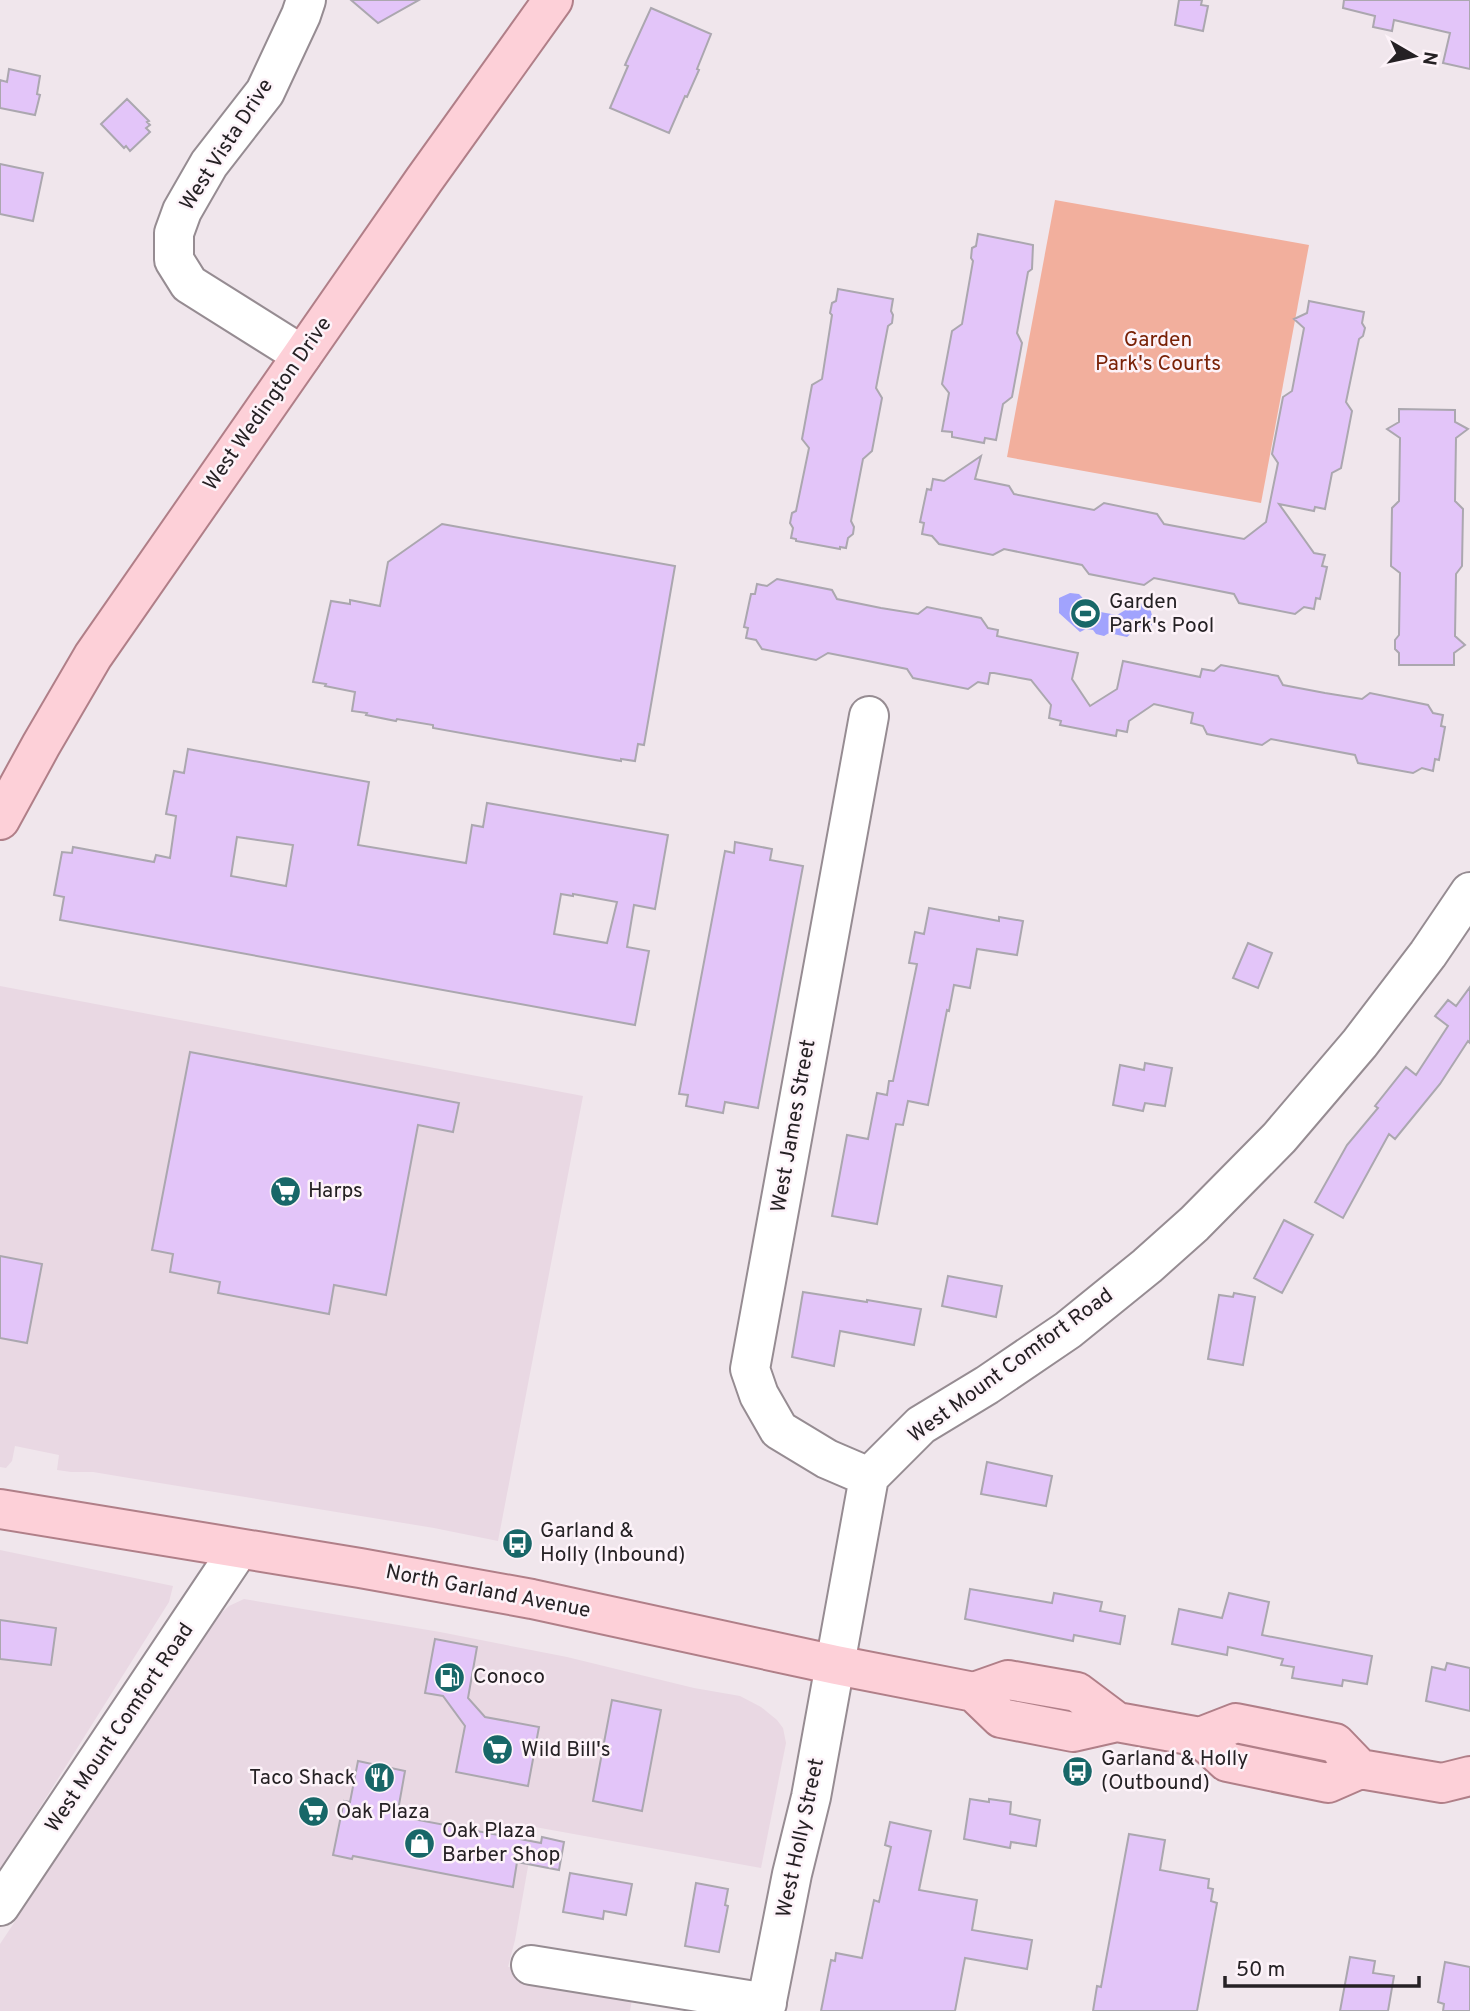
<svg xmlns="http://www.w3.org/2000/svg" width="1470" height="2011" viewBox="0 0 1470 2011" font-family="Overpass,sans-serif">
  <style>
    .built { fill: #e9d8e3 }
    .green { fill: #f2af9d }
    .water { fill: #a1a3fd }
    .building { fill: #e3c5f9; stroke: #aba7af; stroke-width: 2; fill-rule: evenodd }
    .lines { fill: none; stroke-linecap: round; stroke-linejoin: round }
    .minor-casing { stroke: #968c92; stroke-width: 42 }
    .major-casing { stroke: #b07f88; stroke-width: 42 }
    .minor { stroke: #fff; stroke-width: 38 }
    .major { stroke: #fdd0d8; stroke-width: 38 }
    .labels { text-anchor: middle; dominant-baseline: central; stroke-width: 5; stroke-linejoin: round; paint-order: stroke }
    .street-label { font-size: 21px; fill: #252124; stroke: #fdf3f9 }
    .park-label { font-size: 21px; fill: #792106; stroke: #fdf3f9 }
    .poi-label { font-size: 21px; fill: #252124; stroke: #fdf3f9; text-anchor: start }
  </style>
  <rect width="100%" height="100%" fill="#f0e6ec"/>
  <path class="built" d="M 0,986 L 583,1096 L 498,1541 L 434,1528 L 123,1477 L 93,1472 L 71,1472 L 57,1470 L 59,1455 L 15,1446 L 12,1461 L 6,1468 L 0,1467 Z
    M 0,1550 L 173,1586 L 169,1602 L 0,1871 Z
    M 244,1599 L 440,1632 L 567,1657 L 694,1688 L 740,1696 L 761,1707 L 777,1720 L 783,1728 L 786,1743 L 761,1868 L 535,1827 L 515,1940 L 508,1967 L 531,1965 L 635,1982 L 630,2011 L 0,2011 L 0,1944 L 217,1617 L 229,1606 Z"/>
  <path class="green" d="M 1055,200 L 1309,245 L 1261,503 L 1007,457 Z"/>
  <path class="water" d="M 1070,593 L 1079,594 L 1095,611 L 1117,615 L 1139,602 L 1150,608 L 1153,619 L 1152,625 L 1145,630 L 1139,627 L 1127,637 L 1109,633 L 1104,636 L 1096,634 L 1093,630 L 1086,629 L 1080,632 L 1059,613 L 1059,598 Z"/>
  <path class="building" d="M 351,0 L 419,0 L 378,23 Z
    M 1179,0 L 1202,0 L 1201,5 L 1208,6 L 1203,31 L 1175,25 Z
    M 1344,0 L 1470,0 L 1470,69 L 1443,63 L 1450,33 L 1394,20 L 1392,31 L 1373,27 L 1375,16 L 1343,8 Z
    M 651,8 L 711,34 L 697,69 L 699,70 L 687,97 L 685,96 L 669,133 L 610,108 L 628,66 L 625,65 Z
    M 9,69 L 40,76 L 37,94 L 40,95 L 35,115 L 0,108 L 0,80 L 7,82 Z
    M 127,99 L 149,121 L 147,122 L 150,125 L 146,128 L 150,132 L 130,151 L 126,146 L 124,148 L 101,124 Z
    M 0,164 L 43,173 L 33,221 L 0,214 Z
    M 978,234 L 1033,245 L 1032,269 L 1028,272 L 1017,333 L 1022,343 L 1012,397 L 1003,404 L 996,440 L 985,438 L 984,443 L 952,437 L 952,432 L 942,431 L 949,393 L 942,384 L 952,331 L 962,324 L 973,261 L 971,258 L 972,248 L 976,246 Z
    M 838,289 L 893,299 L 891,311 L 893,315 L 892,323 L 888,326 L 876,388 L 882,398 L 872,451 L 863,459 L 851,521 L 854,527 L 853,534 L 848,538 L 846,548 L 840,547 L 840,549 L 796,541 L 796,539 L 791,538 L 793,528 L 790,523 L 792,513 L 796,511 L 809,448 L 802,439 L 812,385 L 822,379 L 832,315 L 830,313 L 832,303 L 836,301 Z
    M 1309,301 L 1364,312 L 1362,323 L 1365,328 L 1363,336 L 1359,339 L 1346,402 L 1352,411 L 1341,468 L 1332,473 L 1325,509 L 1315,507 L 1314,511 L 1279,504 L 1314,553 L 1325,555 L 1322,566 L 1327,567 L 1320,599 L 1316,598 L 1314,609 L 1304,607 L 1295,614 L 1239,603 L 1234,594 L 1154,578 L 1144,585 L 1089,574 L 1082,565 L 1004,549 L 993,555 L 939,544 L 932,536 L 922,534 L 924,523 L 920,522 L 927,489 L 931,490 L 933,479 L 944,481 L 981,456 L 975,479 L 1009,486 L 1014,494 L 1094,510 L 1104,503 L 1157,514 L 1164,524 L 1244,539 L 1266,522 L 1278,463 L 1272,454 L 1283,397 L 1292,391 L 1304,328 L 1294,319 L 1307,313 Z
    M 1399,409 L 1455,410 L 1455,422 L 1468,429 L 1456,438 L 1455,501 L 1463,509 L 1462,566 L 1456,574 L 1455,636 L 1465,645 L 1454,653 L 1454,665 L 1399,665 L 1399,653 L 1395,649 L 1395,640 L 1399,635 L 1400,573 L 1391,566 L 1392,508 L 1399,501 L 1400,438 L 1387,429 L 1399,422 Z
    M 442,524 L 675,566 L 644,745 L 638,744 L 635,761 L 621,759 L 621,761 L 591,756 L 433,728 L 433,725 L 397,719 L 396,721 L 366,715 L 367,713 L 352,711 L 355,692 L 325,686 L 326,684 L 313,682 L 331,601 L 350,604 L 350,600 L 380,606 L 388,562 Z
    M 777,579 L 832,590 L 837,599 L 881,608 L 918,614 L 927,607 L 981,618 L 988,628 L 998,630 L 997,636 L 1078,653 L 1072,679 L 1090,706 L 1117,689 L 1123,661 L 1200,677 L 1202,669 L 1214,671 L 1221,665 L 1278,676 L 1283,685 L 1325,693 L 1362,699 L 1370,693 L 1428,705 L 1433,713 L 1443,715 L 1441,726 L 1445,727 L 1439,760 L 1435,759 L 1433,771 L 1422,768 L 1413,773 L 1358,763 L 1355,755 L 1271,739 L 1262,745 L 1207,734 L 1203,726 L 1191,723 L 1193,713 L 1154,704 L 1129,721 L 1127,732 L 1117,730 L 1116,736 L 1060,725 L 1061,721 L 1049,718 L 1051,705 L 1031,680 L 994,673 L 990,673 L 988,684 L 978,682 L 968,689 L 913,678 L 907,669 L 863,660 L 828,653 L 816,660 L 762,649 L 756,640 L 746,638 L 748,628 L 744,627 L 751,594 L 755,594 L 757,584 L 767,586 Z
    M 188,749 L 369,782 L 358,845 L 466,863 L 472,825 L 483,827 L 487,803 L 668,835 L 655,909 L 634,905 L 627,947 L 649,951 L 635,1025 L 60,920 L 64,897 L 54,895 L 62,852 L 72,853 L 73,847 L 154,862 L 156,855 L 170,858 L 176,816 L 166,814 L 174,771 L 184,773 ZM 237,837 L 293,845 L 286,886 L 231,876 ZM 561,894 L 573,896 L 573,894 L 617,902 L 607,943 L 554,934 Z
    M 735,842 L 772,849 L 770,860 L 803,866 L 758,1108 L 725,1102 L 723,1113 L 686,1106 L 688,1095 L 679,1094 L 725,851 L 734,853 Z
    M 929,908 L 999,921 L 999,917 L 1023,921 L 1017,955 L 977,949 L 970,988 L 954,985 L 949,1011 L 947,1010 L 928,1105 L 908,1101 L 903,1125 L 896,1124 L 877,1224 L 832,1216 L 847,1135 L 868,1139 L 877,1093 L 887,1095 L 889,1081 L 893,1081 L 917,964 L 909,963 L 915,932 L 924,934 Z
    M 1248,943 L 1272,953 L 1258,988 L 1233,978 Z
    M 1470,987 L 1470,1043 L 1468,1041 L 1440,1084 L 1395,1139 L 1389,1134 L 1343,1218 L 1315,1202 L 1347,1145 L 1378,1108 L 1375,1106 L 1406,1067 L 1416,1075 L 1448,1026 L 1435,1016 L 1448,1000 L 1456,1006 Z
    M 190,1052 L 459,1103 L 453,1132 L 418,1125 L 386,1295 L 334,1285 L 329,1314 L 218,1293 L 220,1282 L 170,1272 L 173,1254 L 152,1250 Z
    M 1145,1063 L 1172,1068 L 1165,1106 L 1145,1103 L 1143,1111 L 1113,1105 L 1120,1065 L 1144,1070 Z
    M 1284,1220 L 1313,1235 L 1282,1293 L 1254,1278 Z
    M 0,1256 L 42,1264 L 27,1343 L 0,1338 Z
    M 948,1276 L 1002,1286 L 996,1317 L 942,1306 Z
    M 803,1292 L 867,1302 L 867,1300 L 921,1309 L 914,1345 L 840,1331 L 834,1366 L 792,1357 Z
    M 1234,1293 L 1255,1297 L 1243,1365 L 1208,1359 L 1219,1295 L 1233,1297 Z
    M 987,1462 L 1052,1476 L 1046,1506 L 981,1494 Z
    M 970,1589 L 1052,1603 L 1054,1593 L 1102,1602 L 1100,1611 L 1125,1616 L 1120,1644 L 1074,1635 L 1073,1641 L 965,1619 Z
    M 1229,1593 L 1269,1602 L 1262,1635 L 1372,1656 L 1367,1684 L 1343,1680 L 1342,1686 L 1292,1678 L 1294,1667 L 1281,1665 L 1283,1659 L 1228,1647 L 1227,1655 L 1172,1644 L 1179,1609 L 1222,1618 Z
    M 0,1620 L 56,1628 L 51,1665 L 0,1659 Z
    M 435,1639 L 477,1647 L 468,1698 L 485,1717 L 539,1727 L 528,1786 L 456,1772 L 465,1726 L 443,1696 L 425,1693 Z
    M 1447,1663 L 1470,1668 L 1470,1711 L 1426,1701 L 1432,1667 L 1445,1670 Z
    M 612,1700 L 661,1710 L 642,1811 L 593,1801 Z
    M 358,1761 L 405,1771 L 397,1816 L 541,1843 L 542,1837 L 564,1842 L 559,1870 L 517,1862 L 513,1887 L 353,1856 L 352,1859 L 333,1855 L 344,1801 L 350,1802 Z
    M 970,1799 L 989,1802 L 989,1799 L 1011,1802 L 1010,1814 L 1040,1820 L 1036,1846 L 1011,1842 L 1010,1848 L 964,1839 Z
    M 890,1822 L 931,1831 L 919,1890 L 977,1900 L 972,1930 L 1032,1940 L 1027,1969 L 965,1958 L 955,2011 L 821,2011 L 831,1960 L 835,1961 L 836,1953 L 862,1958 L 874,1900 L 879,1902 L 891,1847 L 885,1845 Z
    M 1129,1834 L 1165,1840 L 1160,1870 L 1209,1879 L 1208,1888 L 1213,1889 L 1211,1901 L 1217,1903 L 1197,2011 L 1093,2011 L 1097,1986 L 1101,1987 Z
    M 570,1873 L 632,1884 L 626,1915 L 604,1911 L 603,1919 L 563,1912 Z
    M 696,1883 L 728,1889 L 725,1905 L 728,1906 L 719,1952 L 685,1946 Z
    M 1350,1957 L 1375,1961 L 1373,1973 L 1394,1976 L 1388,2011 L 1340,2011 Z
    M 1445,1962 L 1470,1967 L 1470,2011 L 1443,2011 L 1444,2004 L 1438,2002 Z"/>
  <g class="lines">
    <defs>
      <path id="minor" d="M 302,355 L 189,284 L 174,260 L 174,233 L 182,211 L 209,164 L 265,92 L 301,15 L 306,0
        M 869,1477 L 827,1459 L 779,1430 L 759,1395 L 750,1369 L 869,716
        M 0,1906 L 239,1549
        M 531,1965 L 767,2003
        M 765,2011 L 792,1874 L 811,1797 L 869,1477 L 921,1425 L 987,1385 L 1068,1330 L 1147,1266 L 1194,1224 L 1279,1138 L 1360,1043 L 1428,954 L 1470,892"/>
      <path id="major" d="M 0,820 L 41,745 L 93,656 L 424,180 L 553,0
        M 0,1509 L 360,1568 L 532,1599 L 836,1665 L 974,1692 L 1008,1680 L 1077,1692 L 1117,1722
        M 974,1692 L 1001,1718 L 1073,1732 L 1117,1722 L 1200,1737 L 1236,1723 L 1335,1743 L 1360,1769
        M 1200,1737 L 1227,1762 L 1328,1783 L 1360,1769 L 1442,1783 L 1470,1776"/>
    </defs>
    <use href="#minor" class="minor-casing"/>
    <use href="#major" class="major-casing"/>
    <use href="#minor" class="minor"/>
    <use href="#major" class="major"/>
  </g>
  <defs>
    <symbol id="stadium-disc" viewBox="-11 -11 22 22"><circle r="9.5" fill="#186768" stroke="#fdf3f9"/><path d="M0-5a6.5 5 0 1 0 0 10a6.5 5 0 1 0 0-10ZM-3.5-1.8h7v3.6h-7Z" fill="#fff"/></symbol>
    <symbol id="supermarket-disc" viewBox="-11 -11 22 22"><circle r="9.5" fill="#186768" stroke="#fdf3f9"/><path d="M-6-5.5h2.5l.6 2H6L4.5 2H-2.5L-4.4-4H-6ZM-1.5 3.2a1.3 1.3 0 1 0 .1 0ZM3 3.2a1.3 1.3 0 1 0 .1 0Z" fill="#fff"/></symbol>
    <symbol id="bus-disc" viewBox="-11 -11 22 22"><circle r="9.5" fill="#186768" stroke="#fdf3f9"/><path d="M-5-6H5V4H4V6H2V4H-2V6H-4V4H-5ZM-3.5-4V0h7V-4ZM-3.5 1.2v1.5H-2V1.2ZM2 1.2v1.5H3.5V1.2Z" fill="#fff"/></symbol>
    <symbol id="fuel-disc" viewBox="-11 -11 22 22"><circle r="9.5" fill="#186768" stroke="#fdf3f9"/><path d="M-5.5-6h7V0h2V4h1.3V-2.5L3-4.5l.8-.8L6-3V5H2.5V1h-1V6h-7ZM-4.2-4.7v3.2H.2V-4.7Z" fill="#fff"/></symbol>
    <symbol id="restaurant-disc" viewBox="-11 -11 22 22"><circle r="9.5" fill="#186768" stroke="#fdf3f9"/><path d="M-5-6h1v4h1v-4h1v4h1v-4h1v5L-1.5 .5V6h-2V.5L-5-1ZM5-6V6H3V1.5H1.5Q1.5-4 5-6Z" fill="#fff"/></symbol>
    <symbol id="shop-disc" viewBox="-11 -11 22 22"><circle r="9.5" fill="#186768" stroke="#fdf3f9"/><path d="M-5-2.5h2.3a2.7 3.5 0 0 1 5.4 0H5L5.5 6h-11ZM-1.5-2.5h3a1.5 2.3 0 0 0-3 0Z" fill="#fff"/></symbol>
  </defs>
  <g fill-rule="evenodd">
    <use href="#stadium-disc" x="1068" y="596" width="35" height="35"/>
    <use href="#supermarket-disc" x="268" y="1174" width="35" height="35"/>
    <use href="#bus-disc" x="500" y="1526" width="35" height="35"/>
    <use href="#fuel-disc" x="432" y="1660" width="35" height="35"/>
    <use href="#supermarket-disc" x="480" y="1732" width="35" height="35"/>
    <use href="#bus-disc" x="1060" y="1754" width="35" height="35"/>
    <use href="#restaurant-disc" x="362" y="1760" width="35" height="35"/>
    <use href="#supermarket-disc" x="296" y="1794" width="35" height="35"/>
    <use href="#shop-disc" x="402" y="1826" width="35" height="35"/>
  </g>
  <g class="labels">
    <g class="street-label">
      <text transform="translate(227 145) rotate(-57)">West Vista Drive</text>
      <text transform="translate(268 404) rotate(-55)">West Wedington Drive</text>
      <text transform="translate(794 1126) rotate(-80)">West James Street</text>
      <text transform="translate(1011 1366) rotate(-36)">West Mount Comfort Road</text>
      <text transform="translate(488 1592) rotate(11)">North Garland Avenue</text>
      <text transform="translate(120 1728) rotate(-56)">West Mount Comfort Road</text>
      <text transform="translate(801 1838) rotate(-78)">West Holly Street</text>
    </g>
    <g class="park-label">
      <text x="1158" y="340">Garden<tspan x="1158" dy="24">Park's Courts</tspan></text>
    </g>
    <g class="poi-label">
      <text x="1109" y="602">Garden<tspan x="1109" dy="24">Park's Pool</tspan></text>
      <text x="308" y="1191">Harps</text>
      <text x="540" y="1531">Garland &amp;<tspan x="540" dy="24">Holly (Inbound)</tspan></text>
      <text x="473" y="1677">Conoco</text>
      <text x="521" y="1750">Wild Bill's</text>
      <text x="1101" y="1759">Garland &amp; Holly<tspan x="1101" dy="24">(Outbound)</tspan></text>
      <text x="356" y="1778" text-anchor="end">Taco Shack</text>
      <text x="336" y="1812">Oak Plaza</text>
      <text x="442" y="1831">Oak Plaza<tspan x="442" dy="24">Barber Shop</tspan></text>
    </g>
  </g>
  <g transform="translate(1414 56) rotate(99)" stroke="#fdf3f9" stroke-width="5" paint-order="stroke">
  <path d="M0-5L12 26L0 18L-12 26Z" fill="#252124"/>
  <text y="-10" font-size="19" font-weight="bold" text-anchor="middle" fill="#252124">N</text>
  </g>
  <path d="M1225 1976v10h194v-10" fill="none" stroke="#252124" stroke-width="3.5"/>
  <text x="1236" y="1976" font-size="21" fill="#252124" stroke="#fdf3f9" stroke-width="5" paint-order="stroke">50 m</text>
</svg>
